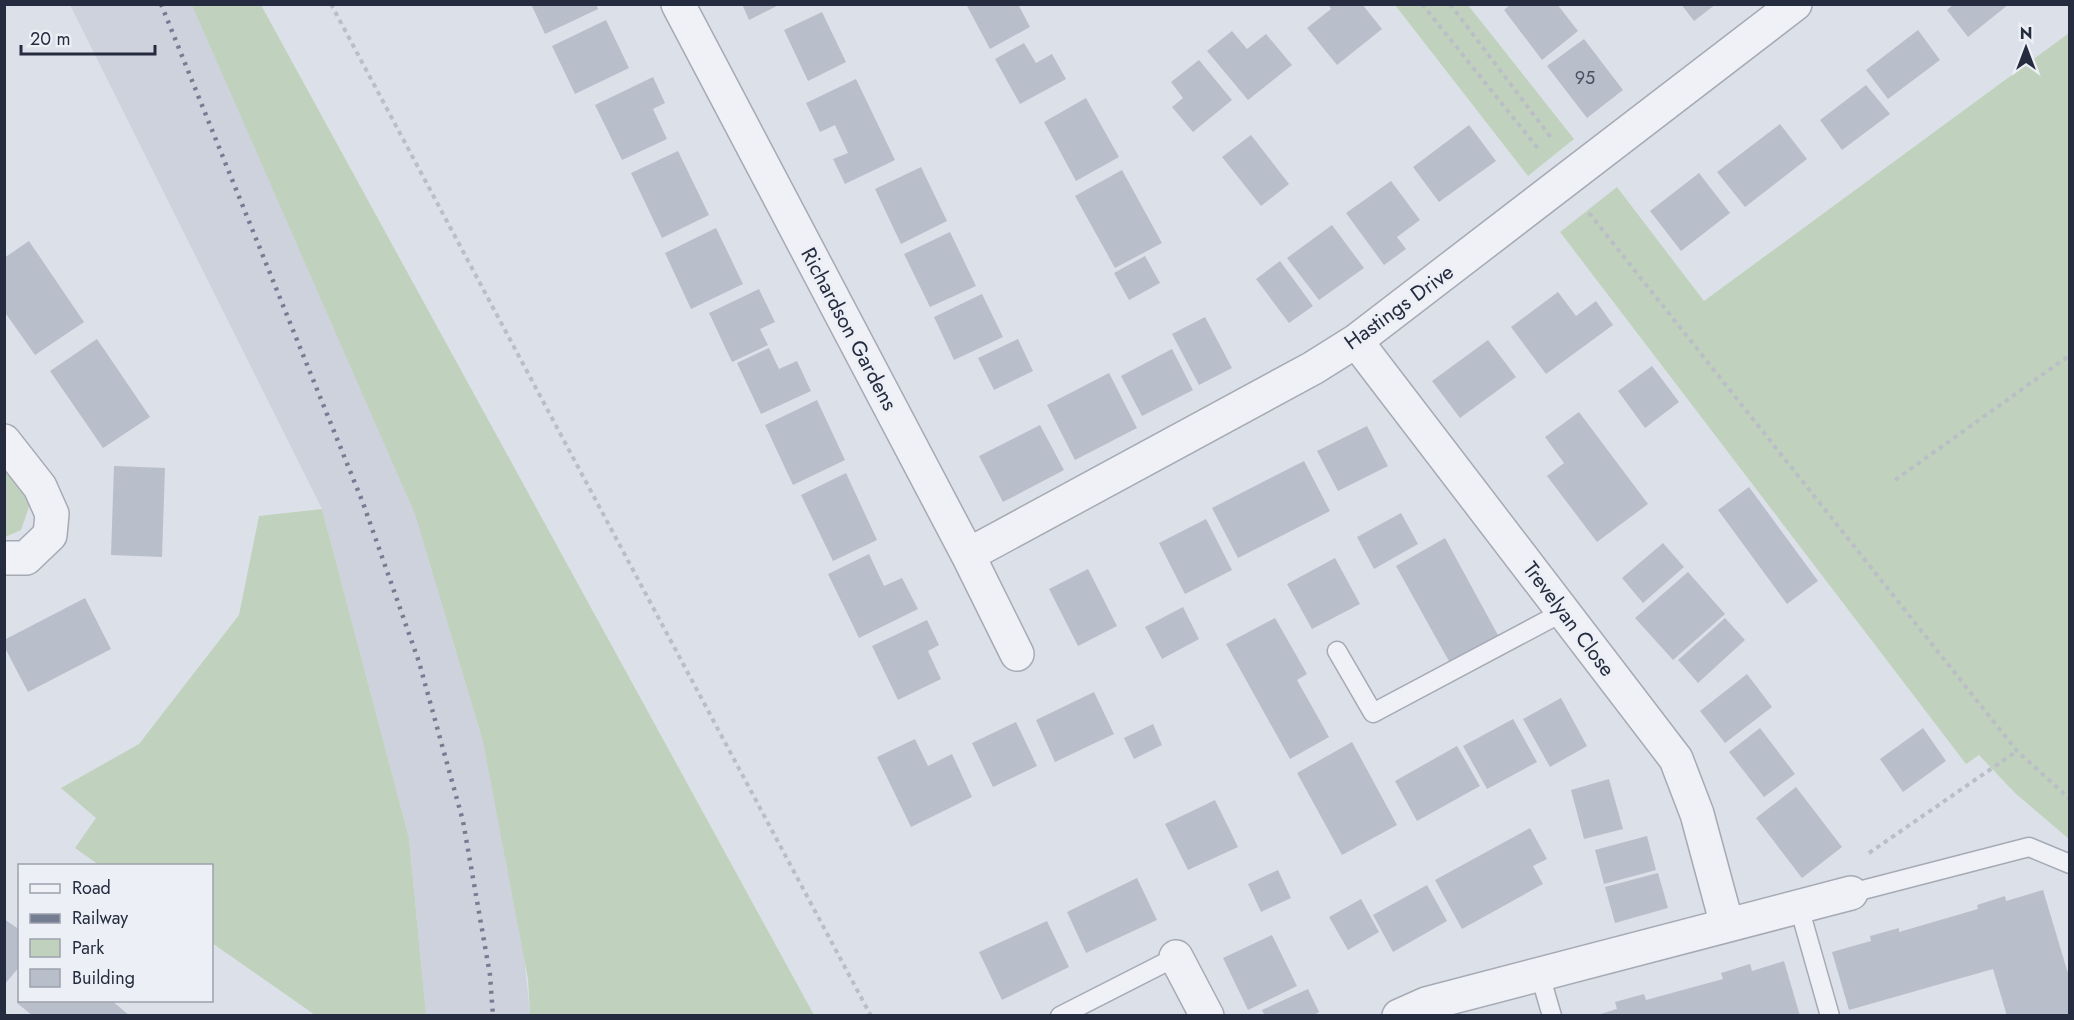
<svg xmlns="http://www.w3.org/2000/svg" width="2074" height="1020" viewBox="0 0 2074 1020" font-family="Jost,sans-serif">
  <style>
    .built { fill: #ced2dd }
    .green { fill: #c0d2bd }
    .building { fill: #b9becb }
    .lines { fill: none; stroke-linecap: round; stroke-linejoin: round }
    .service-casing { stroke: #a5aab5; stroke-width: 21 }
    .minor-casing { stroke: #a5aab5; stroke-width: 36 }
    .path { stroke: #babec6; stroke-width: 4; stroke-dasharray: 4.5 4.5; stroke-linecap: butt }
    .service { stroke: #eff1f6; stroke-width: 18 }
    .minor { stroke: #eff1f6; stroke-width: 33 }
    .rail { stroke: #757d92; stroke-width: 4.5; stroke-dasharray: 3 6; stroke-linecap: butt }
    .labels { text-anchor: middle; dominant-baseline: central; stroke-width: 6; stroke-linejoin: round; paint-order: stroke }
    .number-label { font-size: 18px; fill: #4a5062 }
    .street-label { font-size: 21px; fill: #252c3f; stroke: #eceff5 }
  </style>
  <rect width="100%" height="100%" fill="#dce0e8"/>
  <path class="built" d="M 70,5 L 246,5 L 485,564 L 530,1015 L 426,1015 L 409,838 L 322,509 Z"/>
  <path class="green" d="M 192,5 L 261,5 L 814,1015 L 530,1015 L 528,979 L 483,741 L 415,514 Z
    M 1395,5 L 1468,5 L 1574,139 L 1528,176 Z
    M 2069,33 L 2069,839 L 2015,793 L 1979,755 L 1966,764 L 1560,232 L 1617,187 L 1704,301 Z
    M 4,460 L 22,483 L 29,507 L 21,530 L 5,537 Z
    M 322,509 L 409,838 L 426,1015 L 315,1015 L 212,943 L 212,866 L 99,865 L 75,848 L 96,818 L 61,788 L 139,744 L 239,615 L 259,516 Z"/>
  <path class="building" d="M 531,4 L 596,4 L 598,9 L 545,34 Z
    M 742,4 L 781,4 L 749,20 Z
    M 966,4 L 1018,4 L 1030,27 L 990,49 Z
    M 1328,4 L 1362,4 L 1382,29 L 1337,65 L 1307,28 L 1331,9 Z
    M 1511,4 L 1557,4 L 1578,31 L 1542,60 L 1504,10 Z
    M 1681,4 L 1716,4 L 1694,21 Z
    M 1954,4 L 2009,4 L 1968,37 L 1947,10 Z
    M 822,12 L 846,62 L 808,81 L 784,30 Z
    M 606,20 L 629,68 L 575,94 L 552,46 Z
    M 1918,30 L 1940,60 L 1888,99 L 1866,70 Z
    M 1232,31 L 1247,49 L 1266,34 L 1292,65 L 1248,100 L 1207,51 Z
    M 1584,39 L 1623,90 L 1587,118 L 1547,66 Z
    M 1024,43 L 1036,63 L 1052,54 L 1066,79 L 1020,104 L 995,59 Z
    M 1199,60 L 1232,100 L 1193,132 L 1172,107 L 1183,98 L 1171,82 Z
    M 653,77 L 665,103 L 653,109 L 667,139 L 622,160 L 595,105 Z
    M 856,79 L 895,160 L 845,184 L 833,159 L 848,153 L 835,125 L 820,132 L 806,103 Z
    M 1866,85 L 1890,114 L 1842,150 L 1820,120 Z
    M 1086,98 L 1119,157 L 1076,181 L 1044,122 Z
    M 1780,124 L 1807,159 L 1745,207 L 1717,172 Z
    M 1469,125 L 1496,161 L 1439,202 L 1413,167 Z
    M 1251,135 L 1289,184 L 1261,206 L 1222,157 Z
    M 678,151 L 709,215 L 662,238 L 631,173 Z
    M 921,167 L 947,221 L 901,244 L 875,189 Z
    M 1122,170 L 1162,243 L 1115,268 L 1075,196 Z
    M 1699,173 L 1730,213 L 1681,251 L 1650,211 Z
    M 1391,181 L 1420,220 L 1397,237 L 1406,249 L 1384,265 L 1346,213 Z
    M 1332,225 L 1364,268 L 1319,300 L 1287,258 Z
    M 716,228 L 743,284 L 691,309 L 665,253 Z
    M 950,232 L 976,286 L 930,307 L 904,254 Z
    M 29,241 L 84,322 L 35,355 L 4,311 L 4,258 Z
    M 1145,256 L 1160,283 L 1129,300 L 1114,273 Z
    M 1280,261 L 1313,306 L 1289,323 L 1256,279 Z
    M 759,289 L 775,322 L 760,329 L 768,345 L 732,362 L 709,313 Z
    M 1558,292 L 1576,316 L 1596,301 L 1613,325 L 1546,374 L 1511,327 Z
    M 982,294 L 1003,337 L 954,360 L 934,317 Z
    M 1205,317 L 1232,368 L 1199,385 L 1172,334 Z
    M 97,339 L 150,417 L 103,448 L 50,371 Z
    M 1018,339 L 1033,371 L 994,390 L 978,358 Z
    M 1488,340 L 1516,377 L 1460,418 L 1432,381 Z
    M 769,348 L 779,369 L 797,361 L 811,391 L 761,414 L 737,363 Z
    M 1172,349 L 1193,390 L 1142,416 L 1121,376 Z
    M 1652,366 L 1679,402 L 1645,428 L 1618,391 Z
    M 1109,373 L 1137,428 L 1075,460 L 1047,405 Z
    M 817,400 L 845,460 L 793,485 L 765,425 Z
    M 1579,412 L 1648,504 L 1597,542 L 1547,476 L 1564,463 L 1545,437 Z
    M 1040,425 L 1064,470 L 1003,502 L 979,456 Z
    M 1367,426 L 1388,466 L 1338,491 L 1317,451 Z
    M 1304,461 L 1330,511 L 1238,558 L 1212,508 Z
    M 114,466 L 165,468 L 162,557 L 111,555 Z
    M 846,473 L 877,540 L 833,561 L 801,495 Z
    M 1749,487 L 1818,581 L 1787,604 L 1718,510 Z
    M 1401,513 L 1418,544 L 1374,569 L 1357,537 Z
    M 1206,519 L 1232,570 L 1185,594 L 1159,543 Z
    M 1445,538 L 1499,637 L 1450,663 L 1396,566 Z
    M 1663,543 L 1684,567 L 1643,603 L 1622,578 Z
    M 869,554 L 884,586 L 902,578 L 918,609 L 859,638 L 828,574 Z
    M 1335,558 L 1360,604 L 1312,629 L 1287,584 Z
    M 1088,569 L 1117,626 L 1078,646 L 1049,589 Z
    M 1688,572 L 1725,614 L 1673,660 L 1635,618 Z
    M 85,598 L 111,649 L 28,692 L 4,646 L 4,640 Z
    M 1183,607 L 1199,639 L 1162,659 L 1145,627 Z
    M 1275,618 L 1307,674 L 1297,680 L 1329,737 L 1290,759 L 1226,644 Z
    M 1725,618 L 1745,640 L 1698,683 L 1678,660 Z
    M 927,620 L 939,645 L 928,651 L 941,679 L 898,700 L 872,646 Z
    M 1747,674 L 1772,707 L 1725,743 L 1700,711 Z
    M 1094,692 L 1114,734 L 1055,762 L 1036,720 Z
    M 1561,698 L 1587,746 L 1550,767 L 1523,719 Z
    M 1513,719 L 1537,762 L 1487,789 L 1463,746 Z
    M 1016,722 L 1037,766 L 993,787 L 972,743 Z
    M 1153,724 L 1162,745 L 1134,759 L 1124,738 Z
    M 1760,728 L 1795,774 L 1764,797 L 1729,752 Z
    M 1923,728 L 1946,761 L 1903,792 L 1880,759 Z
    M 915,739 L 928,766 L 952,754 L 972,797 L 911,827 L 877,757 Z
    M 1352,742 L 1397,825 L 1342,855 L 1297,773 Z
    M 1457,746 L 1480,786 L 1417,821 L 1395,781 Z
    M 1609,779 L 1623,829 L 1584,839 L 1571,790 Z
    M 1796,787 L 1842,847 L 1802,878 L 1756,818 Z
    M 1215,800 L 1238,847 L 1188,870 L 1165,824 Z
    M 1530,828 L 1547,859 L 1533,866 L 1543,884 L 1462,929 L 1435,880 Z
    M 1647,836 L 1656,870 L 1604,884 L 1595,850 Z
    M 1278,870 L 1291,898 L 1261,912 L 1248,884 Z
    M 1658,873 L 1668,908 L 1615,923 L 1605,887 Z
    M 1137,878 L 1157,920 L 1086,953 L 1067,912 Z
    M 1427,885 L 1447,921 L 1393,952 L 1373,915 Z
    M 2043,890 L 2070,980 L 2070,1016 L 2007,1016 L 1993,969 L 1849,1010 L 1832,952 L 1871,941 L 1870,936 L 1899,928 L 1899,932 L 1978,909 L 1977,905 L 2005,896 L 2006,901 Z
    M 1361,899 L 1379,932 L 1348,950 L 1329,917 Z
    M 4,919 L 20,930 L 20,966 L 4,985 Z
    M 1047,921 L 1069,967 L 1002,1000 L 979,952 Z
    M 1272,935 L 1297,986 L 1248,1010 L 1223,958 Z
    M 1784,961 L 1800,1016 L 1594,1016 L 1617,1009 L 1615,1002 L 1644,994 L 1646,1000 L 1723,979 L 1721,973 L 1750,964 L 1752,971 Z
    M 1308,989 L 1319,1012 L 1312,1016 L 1265,1016 L 1262,1010 Z
    M 18,1000 L 111,1000 L 130,1016 L 33,1016 L 17,1003 Z"/>
  <g class="lines">
    <defs>
      <path id="service" d="M 1337,651 L 1373,713 L 1563,612
        M 1851,893 L 2029,847 L 2070,864
        M 1799,907 L 1830,1016
        M 1540,975 L 1552,1016
        M 1060,1016 L 1176,957"/>
      <path id="minor" d="M 678,4 L 968,555 L 1017,654
        M 1356,341 L 1676,759 L 1697,814 L 1727,925
        M 4,441 L 40,487 L 52,514 L 50,535 L 26,558 L 4,558
        M 968,555 L 1313,368 L 1356,341 L 1795,4
        M 1176,957 L 1207,1016
        M 1399,1016 L 1426,1004 L 1851,893"/>
    </defs>
    <use href="#service" class="service-casing"/>
    <use href="#minor" class="minor-casing"/>
    <path class="path" d="M 331,4 L 871,1016
      M 1422,4 L 1540,151
      M 1450,4 L 1552,139
      M 1589,213 L 2017,751 L 2070,799
      M 1895,480 L 2070,355
      M 1869,853 L 2017,751"/>
    <use href="#service" class="service"/>
    <use href="#minor" class="minor"/>
    <path class="rail" d="M 161,4 L 363,503 L 419,662 L 463,821 L 490,975 L 493,1016"/>
  </g>
  <g class="labels">
    <g class="number-label">
      <text x="1585" y="78">95</text>
    </g>
    <g class="street-label">
      <text transform="translate(1399 307) rotate(-36)">Hastings Drive</text>
      <text transform="translate(849 329) rotate(62)">Richardson Gardens</text>
      <text transform="translate(1569 619) rotate(53)">Trevelyan Close</text>
    </g>
  </g>
  <rect width="2074" height="1020" fill="none" stroke="#252c3f" stroke-width="12"/>
  <rect x="18" y="864" width="195" height="138" fill="#eceff5" stroke="#9ca1ac" stroke-width="1.5"/>
  <rect x="30" y="884" width="30" height="9" fill="#eff1f6" stroke="#9ca1ac" stroke-width="1.5"/>
  <text x="72" y="894" font-size="18" fill="#252c3f">Road</text>
  <rect x="30" y="914" width="30" height="9" fill="#757d92" stroke="#9ca1ac" stroke-width="1.5"/>
  <text x="72" y="924" font-size="18" fill="#252c3f">Railway</text>
  <rect x="30" y="939" width="30" height="18" fill="#c0d2bd" stroke="#9ca1ac" stroke-width="1.5"/>
  <text x="72" y="954" font-size="18" fill="#252c3f">Park</text>
  <rect x="30" y="969" width="30" height="18" fill="#b9becb" stroke="#9ca1ac" stroke-width="1.5"/>
  <text x="72" y="984" font-size="18" fill="#252c3f">Building</text>
  <g transform="translate(2026 48)" stroke="#eceff5" stroke-width="4.5" paint-order="stroke">
  <path d="M0-4.5L10 22L0 15L-10 22Z" fill="#252c3f"/>
  <text y="-9" font-size="16" font-weight="bold" text-anchor="middle" fill="#252c3f">N</text>
  </g>
  <path d="M21 45v9h134v-9" fill="none" stroke="#252c3f" stroke-width="3"/>
  <text x="30" y="45" font-size="18" fill="#252c3f" stroke="#eceff5" stroke-width="4.5" paint-order="stroke">20 m</text>
</svg>
